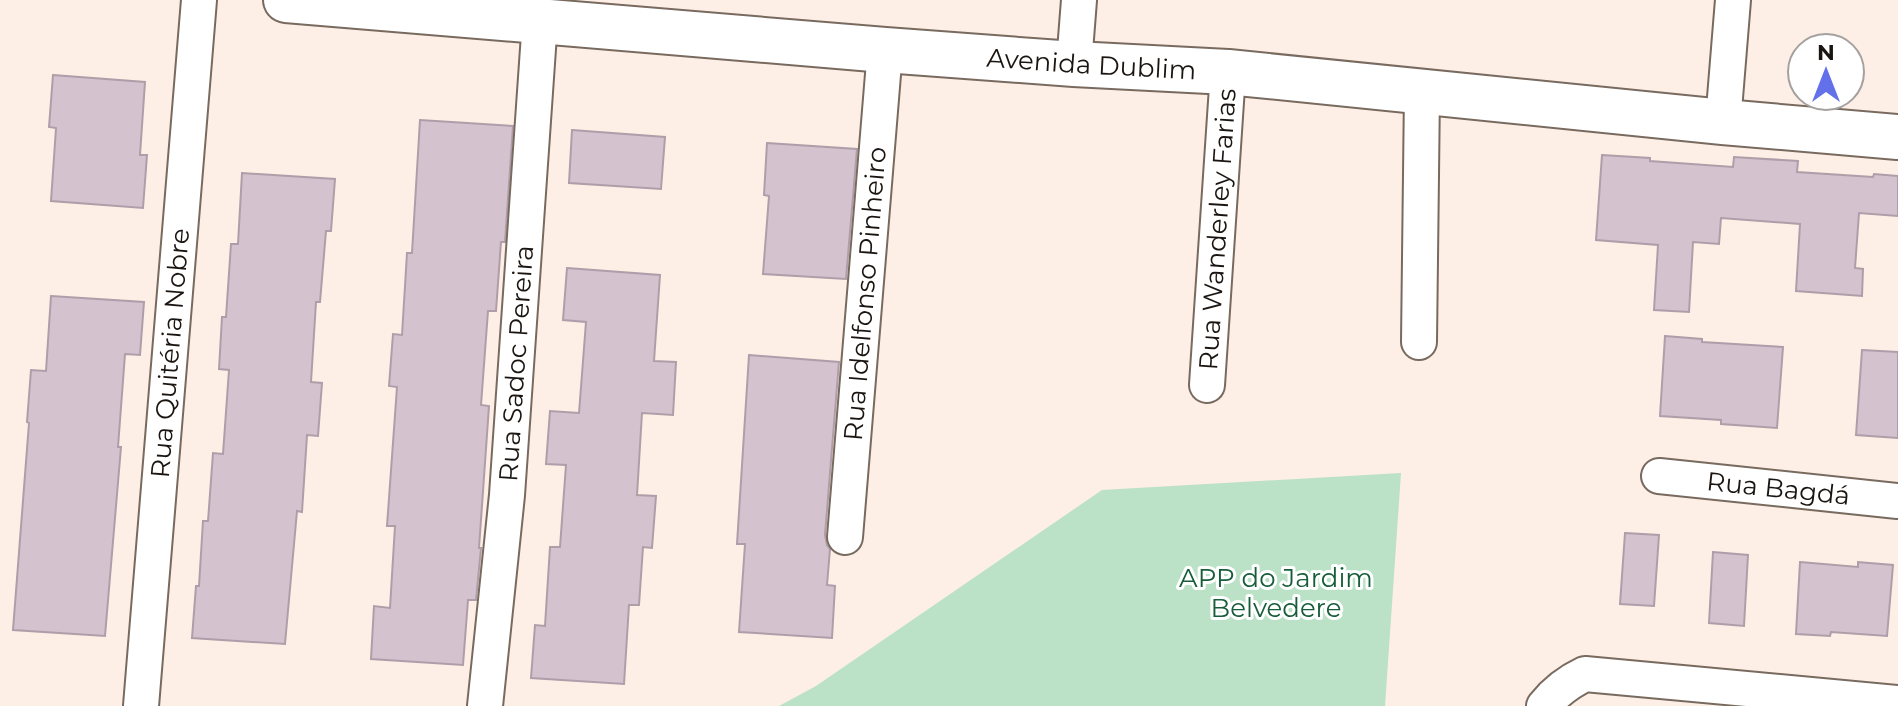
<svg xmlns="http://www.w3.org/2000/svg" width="1898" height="706" viewBox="0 0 1898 706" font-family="Montserrat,sans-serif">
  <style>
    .green { fill: #bbe1c7 }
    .building { fill: #d4c2ce; stroke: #af9ea9; stroke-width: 2 }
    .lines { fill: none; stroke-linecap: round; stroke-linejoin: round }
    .street-casing { stroke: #786a5f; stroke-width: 38 }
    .secondary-casing { stroke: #786a5f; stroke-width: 48 }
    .street { stroke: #fff; stroke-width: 34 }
    .secondary { stroke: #fff; stroke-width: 44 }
    .labels { text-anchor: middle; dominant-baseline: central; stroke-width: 6; stroke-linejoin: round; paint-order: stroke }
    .street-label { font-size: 26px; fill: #1b1511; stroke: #fff }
    .park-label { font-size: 26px; fill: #175d39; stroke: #fff }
  </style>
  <rect width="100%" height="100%" fill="#fdefe5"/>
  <path class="green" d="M 1401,473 L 1385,706 L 779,706 L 816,686 L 1102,490 Z"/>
  <path class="building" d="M 53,75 L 145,82 L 140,155 L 147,155 L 143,208 L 51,201 L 56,128 L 49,127 Z
    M 420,120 L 513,126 L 505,242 L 501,242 L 496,311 L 488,311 L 481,405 L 489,406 L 479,548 L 481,548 L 476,600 L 468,600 L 463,665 L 371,659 L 374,606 L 390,608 L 395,526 L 387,526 L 397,387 L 389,386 L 393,334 L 402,335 L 407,253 L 412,253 Z
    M 572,130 L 665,137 L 661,189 L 569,183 Z
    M 767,143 L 857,149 L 846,279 L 763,274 L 769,196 L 764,195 Z
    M 1602,155 L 1650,158 L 1650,161 L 1733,167 L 1734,157 L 1798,161 L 1797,172 L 1873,177 L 1874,174 L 1898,176 L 1898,216 L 1859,213 L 1855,268 L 1863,269 L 1862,296 L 1796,291 L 1800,224 L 1721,218 L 1719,244 L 1693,242 L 1689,312 L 1654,310 L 1658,245 L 1596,240 Z
    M 242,173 L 335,179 L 331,231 L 326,231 L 320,302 L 316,302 L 311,382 L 322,383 L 318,436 L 307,435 L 302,512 L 297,511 L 285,644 L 192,638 L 196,586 L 199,586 L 203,521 L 208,521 L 213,453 L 223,454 L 229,370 L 219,369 L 222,317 L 226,317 L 231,244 L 238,244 Z
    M 567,268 L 660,275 L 654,361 L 676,362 L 673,415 L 642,413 L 637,495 L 656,496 L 652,548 L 643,547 L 639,605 L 629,605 L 624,684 L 531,678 L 535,625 L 545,626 L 550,547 L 560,547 L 566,465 L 546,464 L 550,411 L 579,413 L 586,322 L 563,320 Z
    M 51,296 L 144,302 L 140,355 L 125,354 L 118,447 L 121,447 L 105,636 L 13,630 L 29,423 L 27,422 L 31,370 L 46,371 Z
    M 1665,336 L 1702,339 L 1702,342 L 1783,347 L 1777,428 L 1721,424 L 1721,420 L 1660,416 Z
    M 1862,350 L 1898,352 L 1898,438 L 1856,435 Z
    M 749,355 L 839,362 L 825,535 L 827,545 L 830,549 L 827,585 L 835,586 L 832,638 L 739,632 L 745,544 L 737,544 Z
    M 1625,533 L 1659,535 L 1654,606 L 1620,604 Z
    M 1713,552 L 1748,555 L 1744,626 L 1709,623 Z
    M 1800,562 L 1858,567 L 1858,562 L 1893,565 L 1887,636 L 1831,632 L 1830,636 L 1796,634 Z"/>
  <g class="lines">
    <defs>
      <g id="street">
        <path d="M 1074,64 L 1079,0"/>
        <path d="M 1723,122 L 1733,0"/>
        <path d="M 1419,342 L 1422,91"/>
        <path id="s1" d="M 1207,385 L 1228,72"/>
        <path id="s2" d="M 1659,476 L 1898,501"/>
        <path id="s3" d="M 845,537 L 885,50"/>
        <path id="s4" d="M 141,706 L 199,0"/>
        <path id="s5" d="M 485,706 L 507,495 L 540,20"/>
        <path d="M 1544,706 C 1556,691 1568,682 1585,674 L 1898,703"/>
      </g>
      <g id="secondary">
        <path id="s6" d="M 286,0 L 885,50 L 1074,64 L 1228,72 L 1723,122 L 1898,137"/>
      </g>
    </defs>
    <use href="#street" class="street-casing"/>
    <use href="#secondary" class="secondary-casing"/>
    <use href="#street" class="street"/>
    <use href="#secondary" class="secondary"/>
  </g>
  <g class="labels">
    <g class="street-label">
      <text stroke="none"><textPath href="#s6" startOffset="808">Avenida Dublim</textPath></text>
      <text stroke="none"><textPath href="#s1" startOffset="156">Rua Wanderley Farias</textPath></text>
      <text stroke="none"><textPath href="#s3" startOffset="244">Rua Idelfonso Pinheiro</textPath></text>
      <text stroke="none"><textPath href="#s4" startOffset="354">Rua Quitéria Nobre</textPath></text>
      <text stroke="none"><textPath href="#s5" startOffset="344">Rua Sadoc Pereira</textPath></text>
      <text stroke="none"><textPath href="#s2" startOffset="120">Rua Bagdá</textPath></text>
    </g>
    <g class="park-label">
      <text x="1276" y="578">APP do Jardim<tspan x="1276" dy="30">Belvedere</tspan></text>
    </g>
  </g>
  <g transform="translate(1826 72)"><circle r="38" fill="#ffffff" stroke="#a4a1a0" stroke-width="2"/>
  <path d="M0-6L14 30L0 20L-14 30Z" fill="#6271e9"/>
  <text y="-12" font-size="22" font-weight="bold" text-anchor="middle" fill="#1b1511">N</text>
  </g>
</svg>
